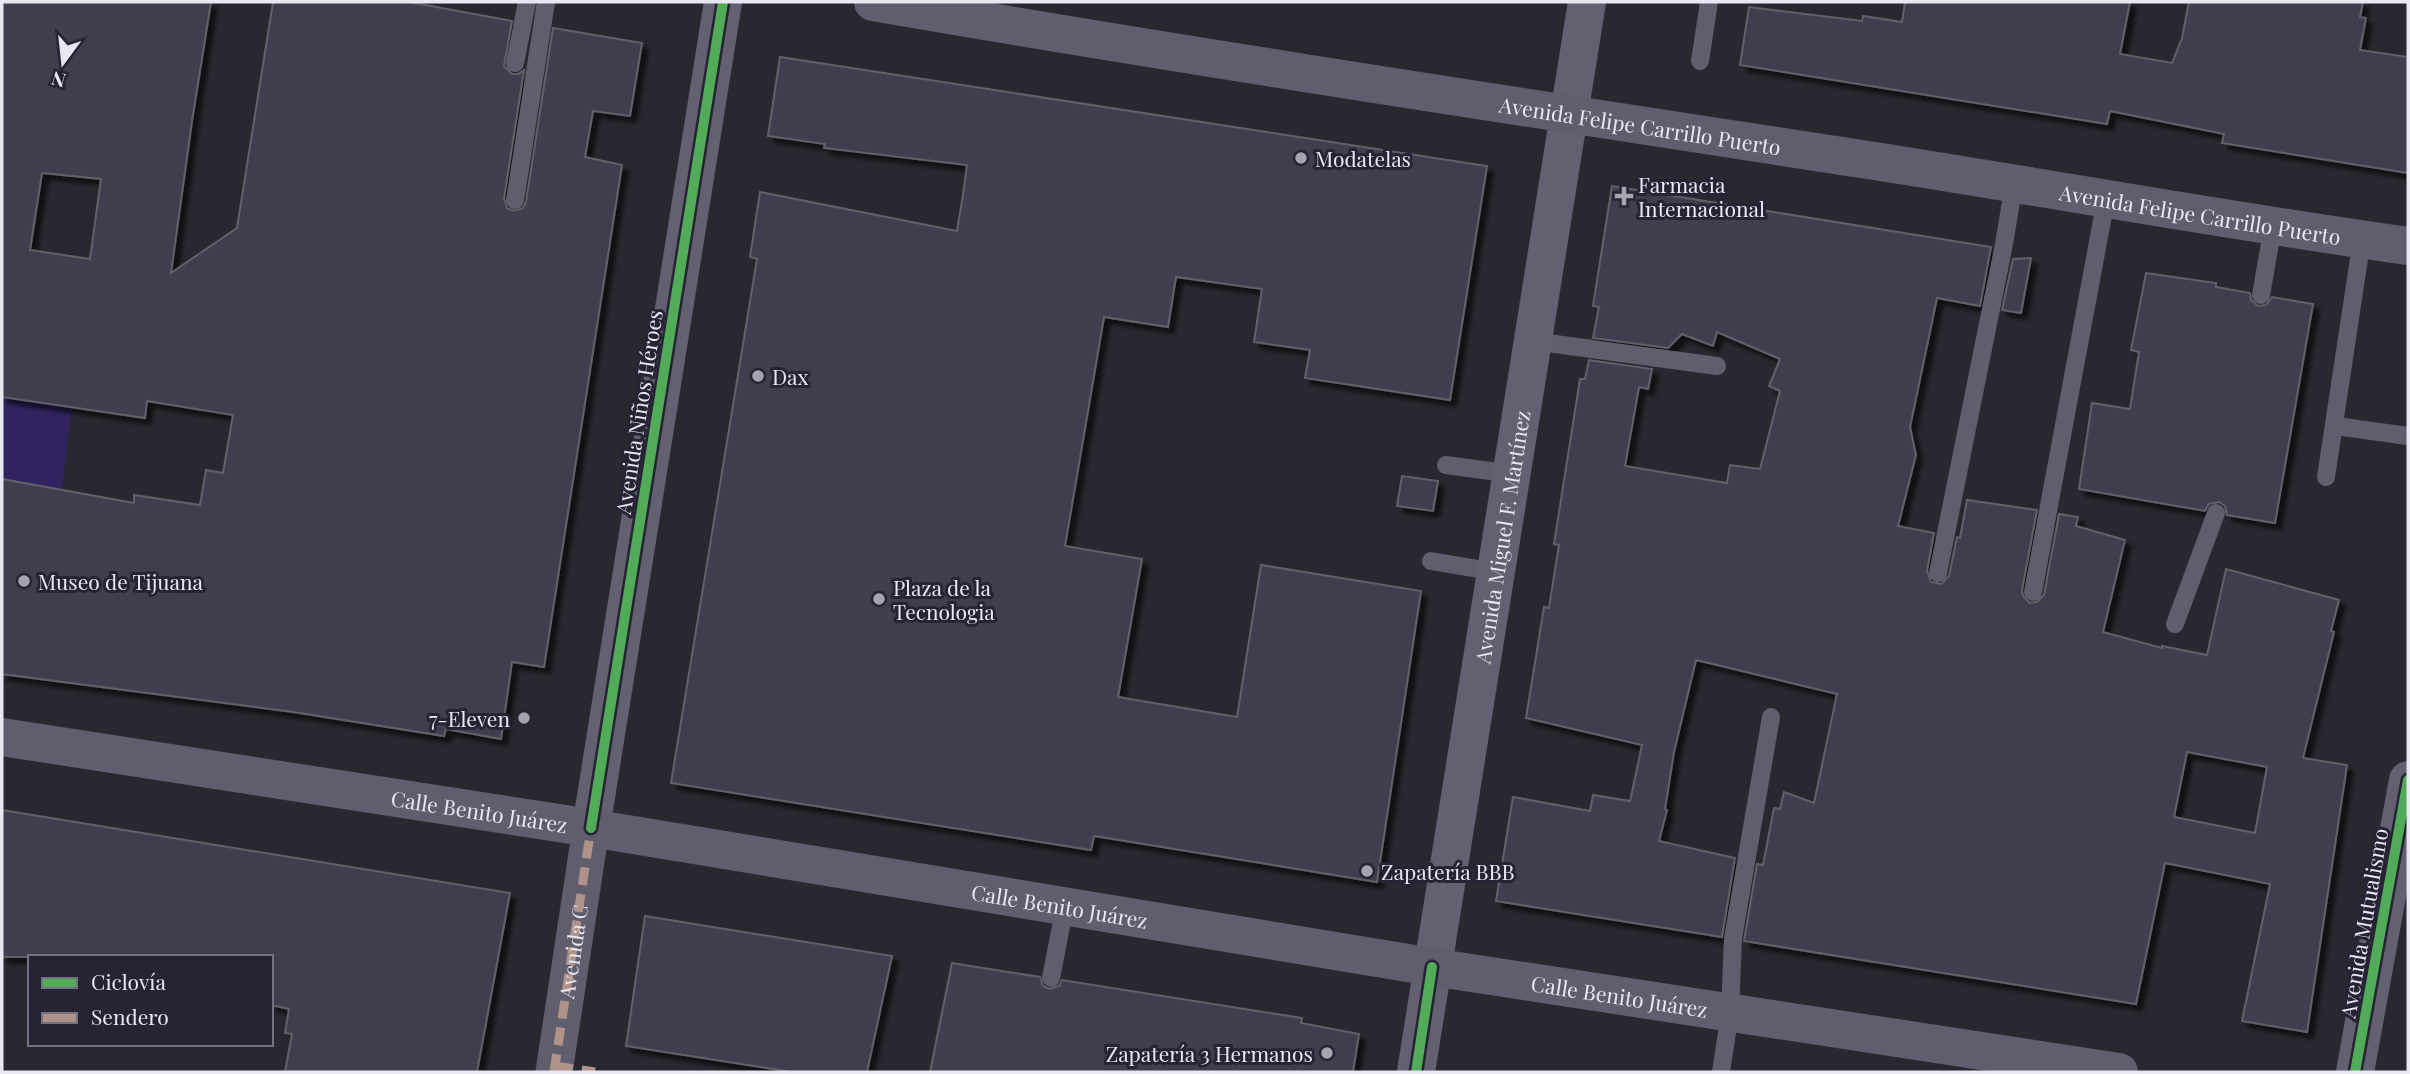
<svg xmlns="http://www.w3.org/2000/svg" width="2410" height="1074" viewBox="0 0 2410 1074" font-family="'Playfair Display',serif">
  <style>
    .green { fill: #302360 }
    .building { fill: #413e4f; stroke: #616068; stroke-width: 2; fill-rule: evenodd; filter: url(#shadow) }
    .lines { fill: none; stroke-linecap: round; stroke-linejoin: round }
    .lane { stroke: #605e6d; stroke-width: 18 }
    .street { stroke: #605e6d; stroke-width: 37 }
    .secondary { stroke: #626071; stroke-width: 38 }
    .primary { stroke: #605e6e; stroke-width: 38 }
    .quiet { stroke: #af9288; stroke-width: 9; stroke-dasharray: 18 9; stroke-linecap: butt }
    .cycleway-casing { stroke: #262434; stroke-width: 15 }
    .cycleway { stroke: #51ab58; stroke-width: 10 }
    .poi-dot { fill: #a5a4ae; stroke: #262434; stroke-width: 2.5 }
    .labels { text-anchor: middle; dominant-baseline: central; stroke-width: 6; stroke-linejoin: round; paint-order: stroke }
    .street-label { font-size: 21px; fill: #e8e7f2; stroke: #262434 }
    .poi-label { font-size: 21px; fill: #e8e7f2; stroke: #262434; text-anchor: start }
  </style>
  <defs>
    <filter id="shadow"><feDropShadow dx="6" dy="6" stdDeviation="2" flood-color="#0009"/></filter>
  </defs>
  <rect width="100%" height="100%" fill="#292830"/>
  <path class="green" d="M 2,397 L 72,406 L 62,489 L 2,479 Z"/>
  <path class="building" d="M 2,2 L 211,2 L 192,121 L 171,273 L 237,228 L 273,2 L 409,2 L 512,21 L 504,66 L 512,74 L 518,74 L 524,70 L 504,198 L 507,208 L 514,211 L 523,208 L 526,202 L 553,28 L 642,43 L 630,116 L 593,111 L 585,157 L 622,165 L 544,667 L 512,662 L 501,739 L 446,729 L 444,736 L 293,712 L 2,674 L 2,479 L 134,503 L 134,495 L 200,505 L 206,470 L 223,473 L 233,415 L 147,401 L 145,418 L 2,397 ZM 42,173 L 101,179 L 90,259 L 30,250 Z
    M 1905,2 L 2130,2 L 2120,54 L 2172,63 L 2182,38 L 2189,2 L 2363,2 L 2360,17 L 2366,18 L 2360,50 L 2408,57 L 2408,173 L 2222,143 L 2224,134 L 2110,111 L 2107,124 L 1740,65 L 1749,7 L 1862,21 L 1863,16 L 1902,22 Z
    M 780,57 L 1487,166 L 1450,400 L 1305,378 L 1310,350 L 1254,342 L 1262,289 L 1176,277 L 1168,327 L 1104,317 L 1065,546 L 1142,559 L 1118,697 L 1237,717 L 1261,565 L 1421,591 L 1377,882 L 1094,836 L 1091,850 L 671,783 L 757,259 L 750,257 L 760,192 L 957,231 L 963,195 L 967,165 L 824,148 L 825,144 L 768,136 Z
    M 1612,186 L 1991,247 L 1980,306 L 1937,298 L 1910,427 L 1916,455 L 1898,526 L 1934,533 L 1927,571 L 1931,582 L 1941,584 L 1949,576 L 1957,537 L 1960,538 L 1967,500 L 2037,510 L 2022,590 L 2023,596 L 2030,603 L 2037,602 L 2044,595 L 2059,514 L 2078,517 L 2076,526 L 2125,540 L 2103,632 L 2162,648 L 2162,646 L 2207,655 L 2226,569 L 2339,600 L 2331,631 L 2334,632 L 2303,758 L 2347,765 L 2307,1032 L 2242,1021 L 2270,884 L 2165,863 L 2136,1004 L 1744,941 L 1757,864 L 1763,865 L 1774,808 L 1780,809 L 1784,792 L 1814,803 L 1837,694 L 1696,660 L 1674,752 L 1665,809 L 1667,810 L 1659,841 L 1735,858 L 1722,937 L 1496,901 L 1513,797 L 1590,811 L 1593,795 L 1630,801 L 1642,745 L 1526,718 L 1544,607 L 1549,608 L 1559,545 L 1554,544 L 1580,379 L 1585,379 L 1589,360 L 1652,369 L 1648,389 L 1639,387 L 1625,466 L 1727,483 L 1730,465 L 1760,469 L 1780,391 L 1769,386 L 1780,359 L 1717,332 L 1713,346 L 1682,334 L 1668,348 L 1593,338 L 1599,307 L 1593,306 ZM 2187,752 L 2267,767 L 2255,833 L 2174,817 Z
    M 2031,258 L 2021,313 L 2002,310 L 2013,259 Z
    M 2146,273 L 2216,283 L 2216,287 L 2250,293 L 2251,300 L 2258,306 L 2266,305 L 2272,297 L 2313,304 L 2275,523 L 2227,515 L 2225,506 L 2219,502 L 2209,504 L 2205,511 L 2079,489 L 2092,403 L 2130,409 L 2139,352 L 2131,350 Z
    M 1402,476 L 1438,481 L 1433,511 L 1397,506 Z
    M 2,810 L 510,893 L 477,1072 L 285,1072 L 292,1034 L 285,1033 L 289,1009 L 271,1005 L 271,957 L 2,957 Z
    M 645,916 L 892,956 L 867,1072 L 793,1072 L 626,1046 Z
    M 952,963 L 1040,977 L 1043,986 L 1050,989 L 1059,986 L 1062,980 L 1302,1018 L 1301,1023 L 1359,1034 L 1353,1072 L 930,1072 Z"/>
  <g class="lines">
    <path class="lane" d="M 1700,61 L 1709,2
      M 515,63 L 527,2
      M 515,200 L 546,2
      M 2261,295 L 2273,226
      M 1533,341 L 1717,366
      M 2336,426 L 2408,436
      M 1446,465 L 1512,474
      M 2326,477 L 2362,239
      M 1431,561 L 1496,572
      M 1938,573 L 2004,244 L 2014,184
      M 2033,592 L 2106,199
      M 2175,624 L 2216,513
      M 1051,978 L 1065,906
      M 1721,1072 L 1730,1013 L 1733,938 L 1771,717"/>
    <path class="street" d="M 554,1072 L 591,828"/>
    <g class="secondary">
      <path d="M 591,828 L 723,2"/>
      <path id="s1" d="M 1416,1072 L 1587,2"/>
      <path d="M 2355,1072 L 2408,780"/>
    </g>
    <g class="primary">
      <path id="s2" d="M 873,2 C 1204,59 1536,109 1868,160 C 2048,188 2228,221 2408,246"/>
      <path id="s3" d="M 2,737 L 591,828 L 1432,967 L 2119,1072"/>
    </g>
    <g class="quiet">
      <path d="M 555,1066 L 595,1072"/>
      <path id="s4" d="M 554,1072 L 591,828"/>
    </g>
    <defs>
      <path id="cycleway" d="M 591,828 L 723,2
        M 1416,1072 L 1432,967
        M 2355,1072 L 2408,780"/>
    </defs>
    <use href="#cycleway" class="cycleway-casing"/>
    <use href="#cycleway" class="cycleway"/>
  </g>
  <g class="poi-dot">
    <circle cx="1301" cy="158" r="7"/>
    <path d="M1620.5 185.5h7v7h7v7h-7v7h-7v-7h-7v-7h7z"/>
    <circle cx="758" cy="376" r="7"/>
    <circle cx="24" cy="581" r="7"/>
    <circle cx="879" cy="599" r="7"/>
    <circle cx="524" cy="718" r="7"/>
    <circle cx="1367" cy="871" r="7"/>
    <circle cx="1327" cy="1053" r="7"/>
  </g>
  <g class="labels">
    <g class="street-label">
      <text stroke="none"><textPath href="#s2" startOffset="777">Avenida Felipe Carrillo Puerto</textPath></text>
      <text stroke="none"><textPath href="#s2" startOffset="1344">Avenida Felipe Carrillo Puerto</textPath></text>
      <text transform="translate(638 412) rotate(-81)">Avenida Niños Héroes</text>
      <text stroke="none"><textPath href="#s1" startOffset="542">Avenida Miguel F. Martínez</textPath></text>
      <text stroke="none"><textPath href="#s3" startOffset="483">Calle Benito Juárez</textPath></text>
      <text stroke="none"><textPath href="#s3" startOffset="1071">Calle Benito Juárez</textPath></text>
      <text transform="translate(2363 923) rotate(-80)">Avenida Mutualismo</text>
      <text stroke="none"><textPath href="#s4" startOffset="122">Avenida C</textPath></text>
      <text stroke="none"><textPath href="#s3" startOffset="1638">Calle Benito Juárez</textPath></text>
    </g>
    <g class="poi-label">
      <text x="1315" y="158">Modatelas</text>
      <text x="1638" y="184">Farmacia<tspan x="1638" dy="24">Internacional</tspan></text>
      <text x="772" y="376">Dax</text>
      <text x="38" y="581">Museo de Tijuana</text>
      <text x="893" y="587">Plaza de la<tspan x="893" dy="24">Tecnologia</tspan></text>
      <text x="510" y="718" text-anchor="end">7-Eleven</text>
      <text x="1381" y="871">Zapatería BBB</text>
      <text x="1313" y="1053" text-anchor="end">Zapatería 3 Hermanos</text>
    </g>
  </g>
  <rect width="2410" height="1074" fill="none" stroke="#e8e7f2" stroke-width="7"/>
  <rect x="28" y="955" width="245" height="91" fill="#262434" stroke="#747280" stroke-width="2"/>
  <rect x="42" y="978" width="35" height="10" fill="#51ab58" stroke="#747280" stroke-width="2"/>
  <text x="91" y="990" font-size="21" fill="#e8e7f2">Ciclovía</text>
  <rect x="42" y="1013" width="35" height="10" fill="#af9288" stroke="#747280" stroke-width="2"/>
  <text x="91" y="1025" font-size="21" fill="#e8e7f2">Sendero</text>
  <g transform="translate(63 63) rotate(195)" stroke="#262434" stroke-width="5" paint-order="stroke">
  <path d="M0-5L12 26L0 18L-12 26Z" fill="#e8e7f2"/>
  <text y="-10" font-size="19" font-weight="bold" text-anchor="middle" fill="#e8e7f2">N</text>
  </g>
</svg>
